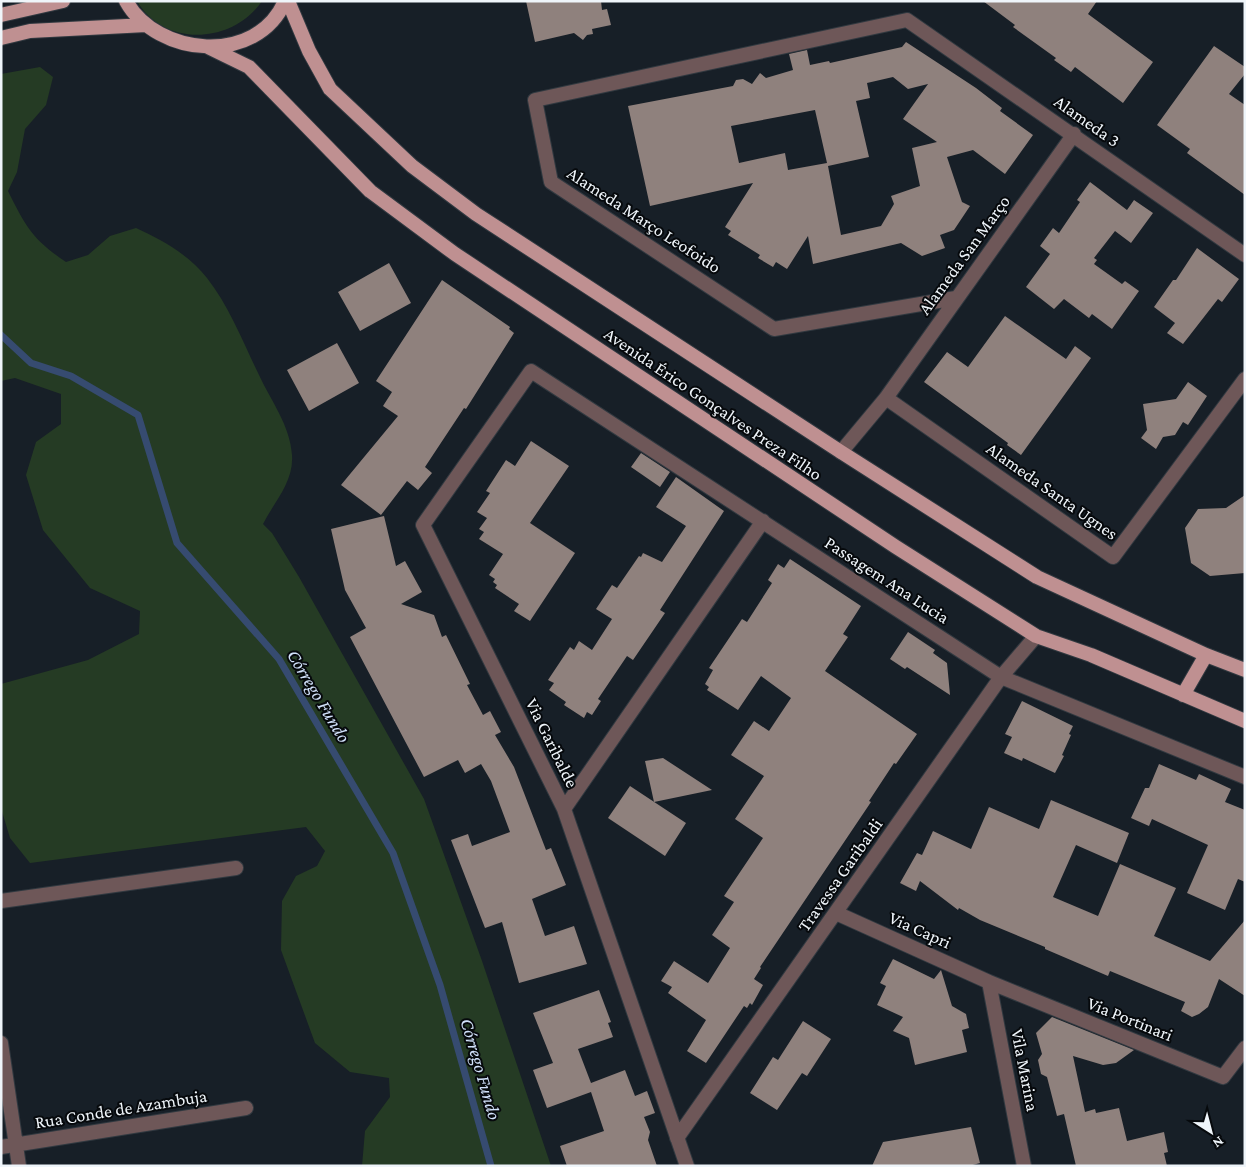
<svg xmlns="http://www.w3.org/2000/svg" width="1246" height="1167" viewBox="0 0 1246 1167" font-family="'Crimson Pro',serif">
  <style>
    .green { fill: #253b24 }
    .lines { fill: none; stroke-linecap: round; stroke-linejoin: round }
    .stream { stroke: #364b70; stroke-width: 7 }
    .building { fill: #8f817d; fill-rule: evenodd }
    .minor-casing { stroke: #313940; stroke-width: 16 }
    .primary-casing { stroke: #313940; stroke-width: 16 }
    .minor { stroke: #6e5758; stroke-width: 14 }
    .primary { stroke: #bf9091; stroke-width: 14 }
    .labels { text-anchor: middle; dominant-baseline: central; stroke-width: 4; stroke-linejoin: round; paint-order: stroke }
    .street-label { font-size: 18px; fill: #eff5fa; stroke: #06090c }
    .water-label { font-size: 19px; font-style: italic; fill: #d1e1fa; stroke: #06090c }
  </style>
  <rect width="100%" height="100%" fill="#171f27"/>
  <path class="green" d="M 137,1 L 262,1 C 233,44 164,48 137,1 Z
    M 40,67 L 53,77 L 46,105 L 25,129 L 17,172 L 8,191 C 26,227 32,239 66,262 L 88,255 L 110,236 L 136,228 C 162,240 188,254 207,278 C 229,306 243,342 259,375 C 271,401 290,425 292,455 C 294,482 274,502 263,524 L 272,533 L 299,577 L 424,799 L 482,961 L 551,1166 L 362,1166 L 365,1131 L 390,1097 L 389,1078 L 350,1072 L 315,1043 L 281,950 L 282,901 L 296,876 L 317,866 L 325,851 L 306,827 L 30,863 L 10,838 L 1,808 L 1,684 L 88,660 L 139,634 L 140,611 L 90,588 L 43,530 L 26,475 L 36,442 L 61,424 L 61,394 L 15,378 L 1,381 L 1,74 Z"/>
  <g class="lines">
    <path class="stream" d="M 1,335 L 31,363 L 71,376 L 138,415 L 177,543 L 279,659 L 393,853 L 440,985 L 491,1166"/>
  </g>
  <path class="building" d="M 526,1 L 601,1 L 602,10 L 607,9 L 611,25 L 592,29 L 593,34 L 587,35 L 583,40 L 574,33 L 535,42 Z
    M 983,1 L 1097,1 L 1088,14 L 1153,62 L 1123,103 L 1075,67 L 1071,72 L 1054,60 L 1056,58 L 1013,27 L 1015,25 Z
    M 906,42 L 976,88 L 1002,108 L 1000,111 L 1033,135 L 1005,174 L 973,150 L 947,157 L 962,202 L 970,206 L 954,230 L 940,235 L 945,248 L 922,256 L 901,243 L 813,264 L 808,236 L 787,269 L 776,262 L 773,267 L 758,258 L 760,255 L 728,235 L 731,231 L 725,227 L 753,183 L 650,206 L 628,106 L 733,86 L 736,80 L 743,79 L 752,84 L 760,73 L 766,78 L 793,70 L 789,54 L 807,50 L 810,65 L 829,61 L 830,63 L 902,47 ZM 893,77 L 908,89 L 928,84 L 903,119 L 937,142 L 912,148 L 920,186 L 891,196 L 894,204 L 881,226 L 841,235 L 828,166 L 869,157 L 856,101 L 870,98 L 867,83 ZM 815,110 L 827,163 L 788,170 L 785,153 L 739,163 L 731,126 Z
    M 1214,46 L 1245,67 L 1245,74 L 1229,94 L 1245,105 L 1245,195 L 1187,153 L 1190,149 L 1157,125 Z
    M 1090,182 L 1127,210 L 1134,200 L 1153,213 L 1131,243 L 1115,231 L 1094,258 L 1097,260 L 1094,264 L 1122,284 L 1125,281 L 1139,291 L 1112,329 L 1092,314 L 1089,318 L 1064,299 L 1054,309 L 1026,287 L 1050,254 L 1040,246 L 1053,228 L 1059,233 L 1080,202 L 1077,200 Z
    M 1197,248 L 1239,279 L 1222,302 L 1218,299 L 1183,344 L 1167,333 L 1175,323 L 1154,307 L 1173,280 L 1176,280 Z
    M 389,263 L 411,303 L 360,331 L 338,292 Z
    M 442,280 L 510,327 L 509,329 L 514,333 L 466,409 L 464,408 L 425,467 L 432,473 L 418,490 L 407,481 L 381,515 L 341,485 L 398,416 L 383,406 L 392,392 L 376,381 Z
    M 1005,316 L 1066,359 L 1075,346 L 1091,358 L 1021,455 L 1007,445 L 1008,443 L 924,382 L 947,352 L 968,367 Z
    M 337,343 L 359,383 L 309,411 L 287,370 Z
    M 1188,382 L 1207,396 L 1188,425 L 1183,422 L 1175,435 L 1163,437 L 1156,449 L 1141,438 L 1147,430 L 1143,404 L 1176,399 Z
    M 531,441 L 569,466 L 530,523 L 575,553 L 530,621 L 514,611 L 519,604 L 495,588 L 497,585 L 493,582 L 495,579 L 489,575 L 503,554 L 479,539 L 484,532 L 479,529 L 487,518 L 477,512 L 490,493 L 486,491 L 506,460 L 515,466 Z
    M 641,453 L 670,472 L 660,487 L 631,467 Z
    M 676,477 L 724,511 L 660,610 L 665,613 L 648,638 L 633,660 L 627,656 L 598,699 L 601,701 L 592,715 L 587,712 L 584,718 L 564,705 L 566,702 L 549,690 L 554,683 L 548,680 L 570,647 L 574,650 L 579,641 L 592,650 L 612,619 L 596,609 L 612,585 L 617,588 L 639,556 L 641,557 L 643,553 L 662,562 L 686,526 L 656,507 Z
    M 1245,495 L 1245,573 L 1210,576 L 1191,563 L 1185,528 L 1198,509 L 1226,508 Z
    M 384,516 L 396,566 L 405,561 L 422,592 L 401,604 L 434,615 L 442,637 L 446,635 L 470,684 L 467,685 L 483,715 L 490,711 L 501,732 L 495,735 L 514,767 L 546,850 L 551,848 L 566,885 L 532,899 L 545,936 L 574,926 L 587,964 L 519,983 L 502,922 L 485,928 L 451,840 L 468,834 L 472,846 L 510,832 L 491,781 L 481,764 L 465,773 L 458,760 L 424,777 L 350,637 L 366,628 L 345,590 L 331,529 Z
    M 790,559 L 861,606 L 843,634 L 848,637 L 825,671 L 917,734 L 896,764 L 894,763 L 869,801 L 871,802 L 760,967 L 761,968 L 754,979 L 763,985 L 752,1005 L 750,1003 L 747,1008 L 744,1006 L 706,1063 L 687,1051 L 706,1020 L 668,993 L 672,987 L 661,981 L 674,961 L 708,983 L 730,948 L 712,935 L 734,902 L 724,896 L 763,838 L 735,819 L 764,776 L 731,755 L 754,721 L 769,731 L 791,698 L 761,676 L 738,710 L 707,690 L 709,687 L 705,684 L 713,670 L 709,668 L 742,619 L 747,622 L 772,583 L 768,580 L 778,564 L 784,568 Z
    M 908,632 L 935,650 L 933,653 L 947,663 L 950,695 L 907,667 L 905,669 L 890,659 Z
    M 1022,701 L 1073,726 L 1069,734 L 1071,735 L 1062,755 L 1064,756 L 1055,773 L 1023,758 L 1022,761 L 1004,753 L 1012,737 L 1005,734 Z
    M 663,758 L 712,790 L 654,802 L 645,761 Z
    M 1159,764 L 1196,780 L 1199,774 L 1231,789 L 1225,802 L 1245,810 L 1245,882 L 1238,879 L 1225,910 L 1187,893 L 1208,845 L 1152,819 L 1149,826 L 1131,818 L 1145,788 L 1149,788 Z
    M 630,786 L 686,823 L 665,856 L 608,818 Z
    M 1051,800 L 1129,833 L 1117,863 L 1076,845 L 1053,897 L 1098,916 L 1120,864 L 1176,888 L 1154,936 L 1210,961 L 1245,920 L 1245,996 L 1219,979 L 1208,1007 L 1199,1014 L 1192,1017 L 1181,1011 L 1185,1002 L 1110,971 L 1108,976 L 1045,949 L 1045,947 L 980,920 L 959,908 L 958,910 L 920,881 L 916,891 L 900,883 L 917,853 L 922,855 L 933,831 L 971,849 L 989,807 L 1039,829 Z
    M 893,959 L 934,979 L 941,970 L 952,1006 L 966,1014 L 969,1028 L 962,1030 L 967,1052 L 915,1065 L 909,1038 L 893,1031 L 903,1017 L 877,1005 L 886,986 L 880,983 Z
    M 599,990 L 611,1022 L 608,1023 L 613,1037 L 578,1049 L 591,1083 L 625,1070 L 635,1096 L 647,1091 L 655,1113 L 644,1117 L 650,1132 L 648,1140 L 657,1166 L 567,1166 L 560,1146 L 604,1131 L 591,1092 L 547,1108 L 533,1070 L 553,1063 L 533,1013 Z
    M 1052,1017 L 1134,1050 L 1116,1063 L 1103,1065 L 1073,1056 L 1085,1112 L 1095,1109 L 1096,1113 L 1119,1108 L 1127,1141 L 1164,1132 L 1168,1152 L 1164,1153 L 1167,1166 L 1076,1166 L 1064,1114 L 1057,1116 L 1047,1077 L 1041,1074 L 1038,1060 L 1042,1054 L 1036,1033 Z
    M 803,1021 L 831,1039 L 807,1076 L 802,1073 L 777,1110 L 750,1093 L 773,1057 L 778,1060 Z
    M 971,1127 L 980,1163 L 969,1166 L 872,1166 L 883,1142 Z"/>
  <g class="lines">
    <defs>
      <path id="minor" d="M 956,298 L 774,329 L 551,182 L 535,100 L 907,20 L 1245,255
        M 886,398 L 1113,557 L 1245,379
        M 841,452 L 886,398 L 1074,134
        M 564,809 L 763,521
        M 1,901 L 236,868
        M 836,913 L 989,982 L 1223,1077 L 1245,1048
        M 989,982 L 1024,1166
        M 1,1043 L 19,1166
        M 677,1138 L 1001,677 L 1036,636
        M 1,1147 L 246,1108
        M 687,1166 L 564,809 L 423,525 L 531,371 L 1001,677 L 1245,777"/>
      <path id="primary" d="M 126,1 C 157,57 257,66 285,1
        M 288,1 L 309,51 L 330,89 L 412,166 L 476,214 L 841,452 L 1037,577 L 1206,655 L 1245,670
        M 1,15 L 63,1
        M 1,38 L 30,31 L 146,25
        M 208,47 L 249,67 L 370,191 L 455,254 L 896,547 L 1036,636 L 1091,655 L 1245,721
        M 1183,695 L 1206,655"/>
    </defs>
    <use href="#minor" class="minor-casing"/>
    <use href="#primary" class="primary-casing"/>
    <use href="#minor" class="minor"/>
    <use href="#primary" class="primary"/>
  </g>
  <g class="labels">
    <g class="street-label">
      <text transform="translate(1087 121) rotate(35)">Alameda 3</text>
      <text transform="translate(644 220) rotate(33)">Alameda Março Leofoido</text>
      <text transform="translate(964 255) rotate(-54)">Alameda San Março</text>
      <text transform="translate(713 404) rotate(34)">Avenida Érico Gonçalves Preza Filho</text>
      <text transform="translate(1052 491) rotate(35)">Alameda Santa Ugnes</text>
      <text transform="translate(887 580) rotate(33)">Passagem Ana Lucia</text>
      <text transform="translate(552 743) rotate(64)">Via Garibalde</text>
      <text transform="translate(840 875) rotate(-55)">Travessa Garibaldi</text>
      <text transform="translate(920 930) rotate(24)">Via Capri</text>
      <text transform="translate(1130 1019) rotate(22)">Via Portinari</text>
      <text transform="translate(1025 1070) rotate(79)">Vila Marina</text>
      <text transform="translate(121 1109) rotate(-9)">Rua Conde de Azambuja</text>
    </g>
    <g class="water-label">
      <text transform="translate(319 696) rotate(59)">Córrego Fundo</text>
      <text transform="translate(481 1069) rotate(74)">Córrego Fundo</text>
    </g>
  </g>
  <rect width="1246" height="1167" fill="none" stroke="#eff5fa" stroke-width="5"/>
  <g transform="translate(1211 1132) rotate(144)" stroke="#06090c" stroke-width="4" paint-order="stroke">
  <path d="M0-4L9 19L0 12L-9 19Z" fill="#eff5fa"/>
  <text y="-8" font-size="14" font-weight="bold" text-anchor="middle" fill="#eff5fa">N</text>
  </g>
</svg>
